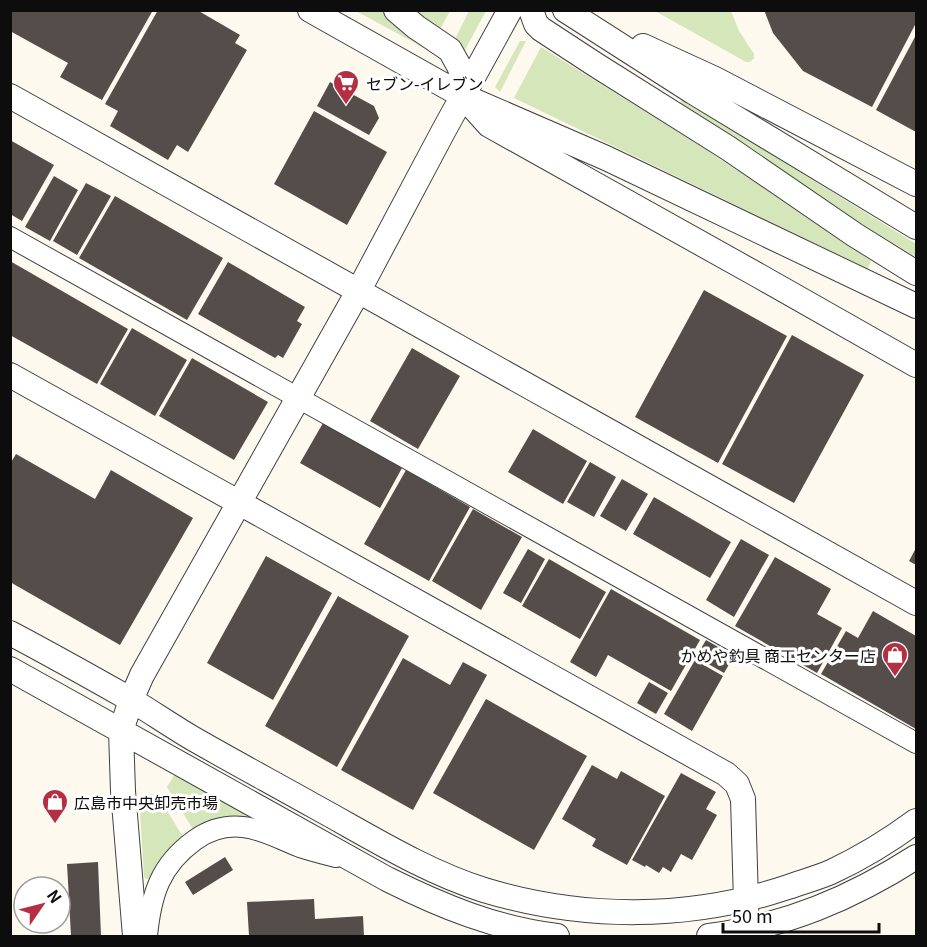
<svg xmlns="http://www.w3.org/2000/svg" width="927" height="947" viewBox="0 0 927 947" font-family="Georgia,'Noto Sans JP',serif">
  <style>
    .green { fill: #d5e6ba }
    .building { fill: #554d4a }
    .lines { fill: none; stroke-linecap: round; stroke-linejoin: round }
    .minor-casing { stroke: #404040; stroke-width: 22 }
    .tertiary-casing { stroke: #404040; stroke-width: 26 }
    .minor { stroke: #fff; stroke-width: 20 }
    .tertiary { stroke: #fff; stroke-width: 24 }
    .labels { text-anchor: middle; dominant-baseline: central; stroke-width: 6; stroke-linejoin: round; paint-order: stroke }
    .poi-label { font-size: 16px; fill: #0d0d0d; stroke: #fff; text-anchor: start }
  </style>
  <rect width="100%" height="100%" fill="#fef9ee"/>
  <path class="green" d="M 356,11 L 383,11 L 428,46 L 426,49 Z
    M 408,11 L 450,11 L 438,33 Z
    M 469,11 L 486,11 L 465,50 L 453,43 Z
    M 655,11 L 731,11 L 739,31 L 754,54 L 754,58 L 750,62 L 746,62 Z
    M 520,41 L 526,41 L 500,92 L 495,87 Z
    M 541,47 L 710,152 L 871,261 L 868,269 L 514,98 Z
    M 682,99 L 916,244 L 916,257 L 840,211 L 679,104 Z
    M 175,774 L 242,810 L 245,815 L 244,817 L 194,831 L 167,787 Z
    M 157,794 L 183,837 C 168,850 159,861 149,879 L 146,879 L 144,877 L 139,795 Z"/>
  <path class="building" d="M 10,10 L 153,10 L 102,100 L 60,77 L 68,63 L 10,31 Z
    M 158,10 L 197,10 L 240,35 L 235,43 L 247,50 L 188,152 L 177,145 L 168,160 L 110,126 L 118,111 L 105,104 Z
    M 764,10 L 916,10 L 916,23 L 872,107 L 803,71 L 773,33 Z
    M 916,35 L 916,132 L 876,110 Z
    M 330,82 L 374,106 L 379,118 L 369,135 L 317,106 Z
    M 314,111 L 387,152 L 347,225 L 274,184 Z
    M 10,140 L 54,165 L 22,221 L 10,214 Z
    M 54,176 L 78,190 L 50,241 L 25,227 Z
    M 86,183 L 111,196 L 77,255 L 53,241 Z
    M 115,196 L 223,258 L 187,320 L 79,258 Z
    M 10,261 L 128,329 L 97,384 L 10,335 Z
    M 228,262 L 305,307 L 297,321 L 302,324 L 283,358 L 278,355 L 275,358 L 198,314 Z
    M 704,290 L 787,336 L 718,463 L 635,417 Z
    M 132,328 L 187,360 L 155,416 L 100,384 Z
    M 792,335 L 864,375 L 794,503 L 722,464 Z
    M 412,348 L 460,376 L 418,449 L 370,421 Z
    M 192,358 L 268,402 L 234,460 L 159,416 Z
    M 323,423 L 402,468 L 380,508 L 300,463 Z
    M 533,429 L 587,461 L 563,504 L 508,472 Z
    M 16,454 L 95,499 L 111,470 L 193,518 L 120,645 L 10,582 L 10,464 Z
    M 590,462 L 616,477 L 594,517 L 567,502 Z
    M 406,470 L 470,507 L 429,581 L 364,544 Z
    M 622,479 L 648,494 L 626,531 L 600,516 Z
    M 654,497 L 731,542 L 710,578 L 633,534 Z
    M 473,509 L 522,537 L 481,610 L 432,581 Z
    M 741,539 L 769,555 L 734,617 L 706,600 Z
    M 916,548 L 916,565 L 909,561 Z
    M 528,549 L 545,559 L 521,603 L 503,593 Z
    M 266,556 L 332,593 L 273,700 L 207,663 Z
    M 775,557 L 831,589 L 817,614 L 842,628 L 817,673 L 735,626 Z
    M 549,559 L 606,592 L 580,639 L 522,606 Z
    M 611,589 L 700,640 L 671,691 L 608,655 L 596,677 L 570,662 Z
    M 338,596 L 409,636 L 337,767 L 265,726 Z
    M 873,611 L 916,636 L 916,729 L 821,674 L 846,631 L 858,638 Z
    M 706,640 L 734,656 L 724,673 L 696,657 Z
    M 403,658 L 450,685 L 463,662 L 487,675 L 413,810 L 341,770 Z
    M 695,660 L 723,676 L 692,731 L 664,714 Z
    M 649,682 L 668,693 L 656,714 L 637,703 Z
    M 486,699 L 587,756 L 534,850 L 433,793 Z
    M 592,765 L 617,779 L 621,771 L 665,796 L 627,865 L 592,846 L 596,839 L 562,819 Z
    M 681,773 L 716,792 L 706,809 L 717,815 L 692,860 L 681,854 L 671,872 L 663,867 L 659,873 L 646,865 L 645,867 L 632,860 Z
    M 225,857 L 233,870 L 193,895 L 185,882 Z
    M 98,862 L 101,936 L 71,936 L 67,864 Z
    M 314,899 L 315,919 L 363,916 L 364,936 L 249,936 L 247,902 Z"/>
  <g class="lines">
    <defs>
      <path id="minor" d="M 10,237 L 916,743
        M 147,936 C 151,895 160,865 195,840 C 209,830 225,825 243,827 C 263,829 281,840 300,847 C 312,851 324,854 336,857"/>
      <path id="tertiary" d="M 310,10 L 463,96 L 606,158 L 916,306
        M 396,10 L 416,27 L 450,50 L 460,68 L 462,79 L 463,96 L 489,125 L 761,277 L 916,365
        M 531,10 L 536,24 L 541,29 L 596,65 L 728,148 L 855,235 L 916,273
        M 565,10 L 693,92 L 916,227
        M 643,46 L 715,79 L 916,184
        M 10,96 L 916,603
        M 10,375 L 726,774 L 737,784 L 743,799 L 747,936
        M 10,633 C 50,654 89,676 128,698 C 150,711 170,725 192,738 C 232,761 273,783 314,806 C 369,836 424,871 484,890 C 583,920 690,920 788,887 C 802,882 817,878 831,872 C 861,858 889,841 916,821
        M 10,669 L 387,879 C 441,906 497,929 557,936
        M 135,936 L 123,791 L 121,731 L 131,700 L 142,675 L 359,290 L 444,130 L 510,10
        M 709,936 C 786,926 852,898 916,857"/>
    </defs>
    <use href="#minor" class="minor-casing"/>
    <use href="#tertiary" class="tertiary-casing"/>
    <use href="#minor" class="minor"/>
    <use href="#tertiary" class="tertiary"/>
  </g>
  <defs>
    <symbol id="supermarket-pin" viewBox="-11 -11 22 30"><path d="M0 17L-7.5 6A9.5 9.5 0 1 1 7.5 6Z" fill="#b32f41" stroke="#fff"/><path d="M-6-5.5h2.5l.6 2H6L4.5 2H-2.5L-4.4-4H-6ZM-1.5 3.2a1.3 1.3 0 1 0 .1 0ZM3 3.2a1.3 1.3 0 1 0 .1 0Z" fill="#fff"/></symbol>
    <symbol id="shop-pin" viewBox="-11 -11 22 30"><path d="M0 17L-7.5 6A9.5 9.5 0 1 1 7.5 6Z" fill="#b32f41" stroke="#fff"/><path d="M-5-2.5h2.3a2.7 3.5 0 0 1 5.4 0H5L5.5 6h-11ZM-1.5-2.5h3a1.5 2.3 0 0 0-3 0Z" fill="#fff"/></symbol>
  </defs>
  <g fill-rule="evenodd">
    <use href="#supermarket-pin" x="331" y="68" width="30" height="40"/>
    <use href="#shop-pin" x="880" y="640" width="30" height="40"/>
    <use href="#shop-pin" x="40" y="787" width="30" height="40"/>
  </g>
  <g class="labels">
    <g class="poi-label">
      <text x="366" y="83">セブン-イレブン</text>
      <text x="876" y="655" text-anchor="end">かめや釣具 商工センター店</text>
      <text x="74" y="802">広島市中央卸売市場</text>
    </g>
  </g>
  <rect width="927" height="947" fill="none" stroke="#0d0d0d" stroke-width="24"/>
  <g transform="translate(42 905) rotate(55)"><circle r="28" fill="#ffffff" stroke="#9e9e9e" stroke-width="1.5"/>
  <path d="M0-4.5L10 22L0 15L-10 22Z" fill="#b32f41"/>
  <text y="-9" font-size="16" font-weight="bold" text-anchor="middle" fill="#0d0d0d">N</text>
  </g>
  <path d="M723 923v9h156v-9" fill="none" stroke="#0d0d0d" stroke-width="3"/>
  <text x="732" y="923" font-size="18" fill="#0d0d0d" stroke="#ffffff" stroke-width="4.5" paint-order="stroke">50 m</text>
</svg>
